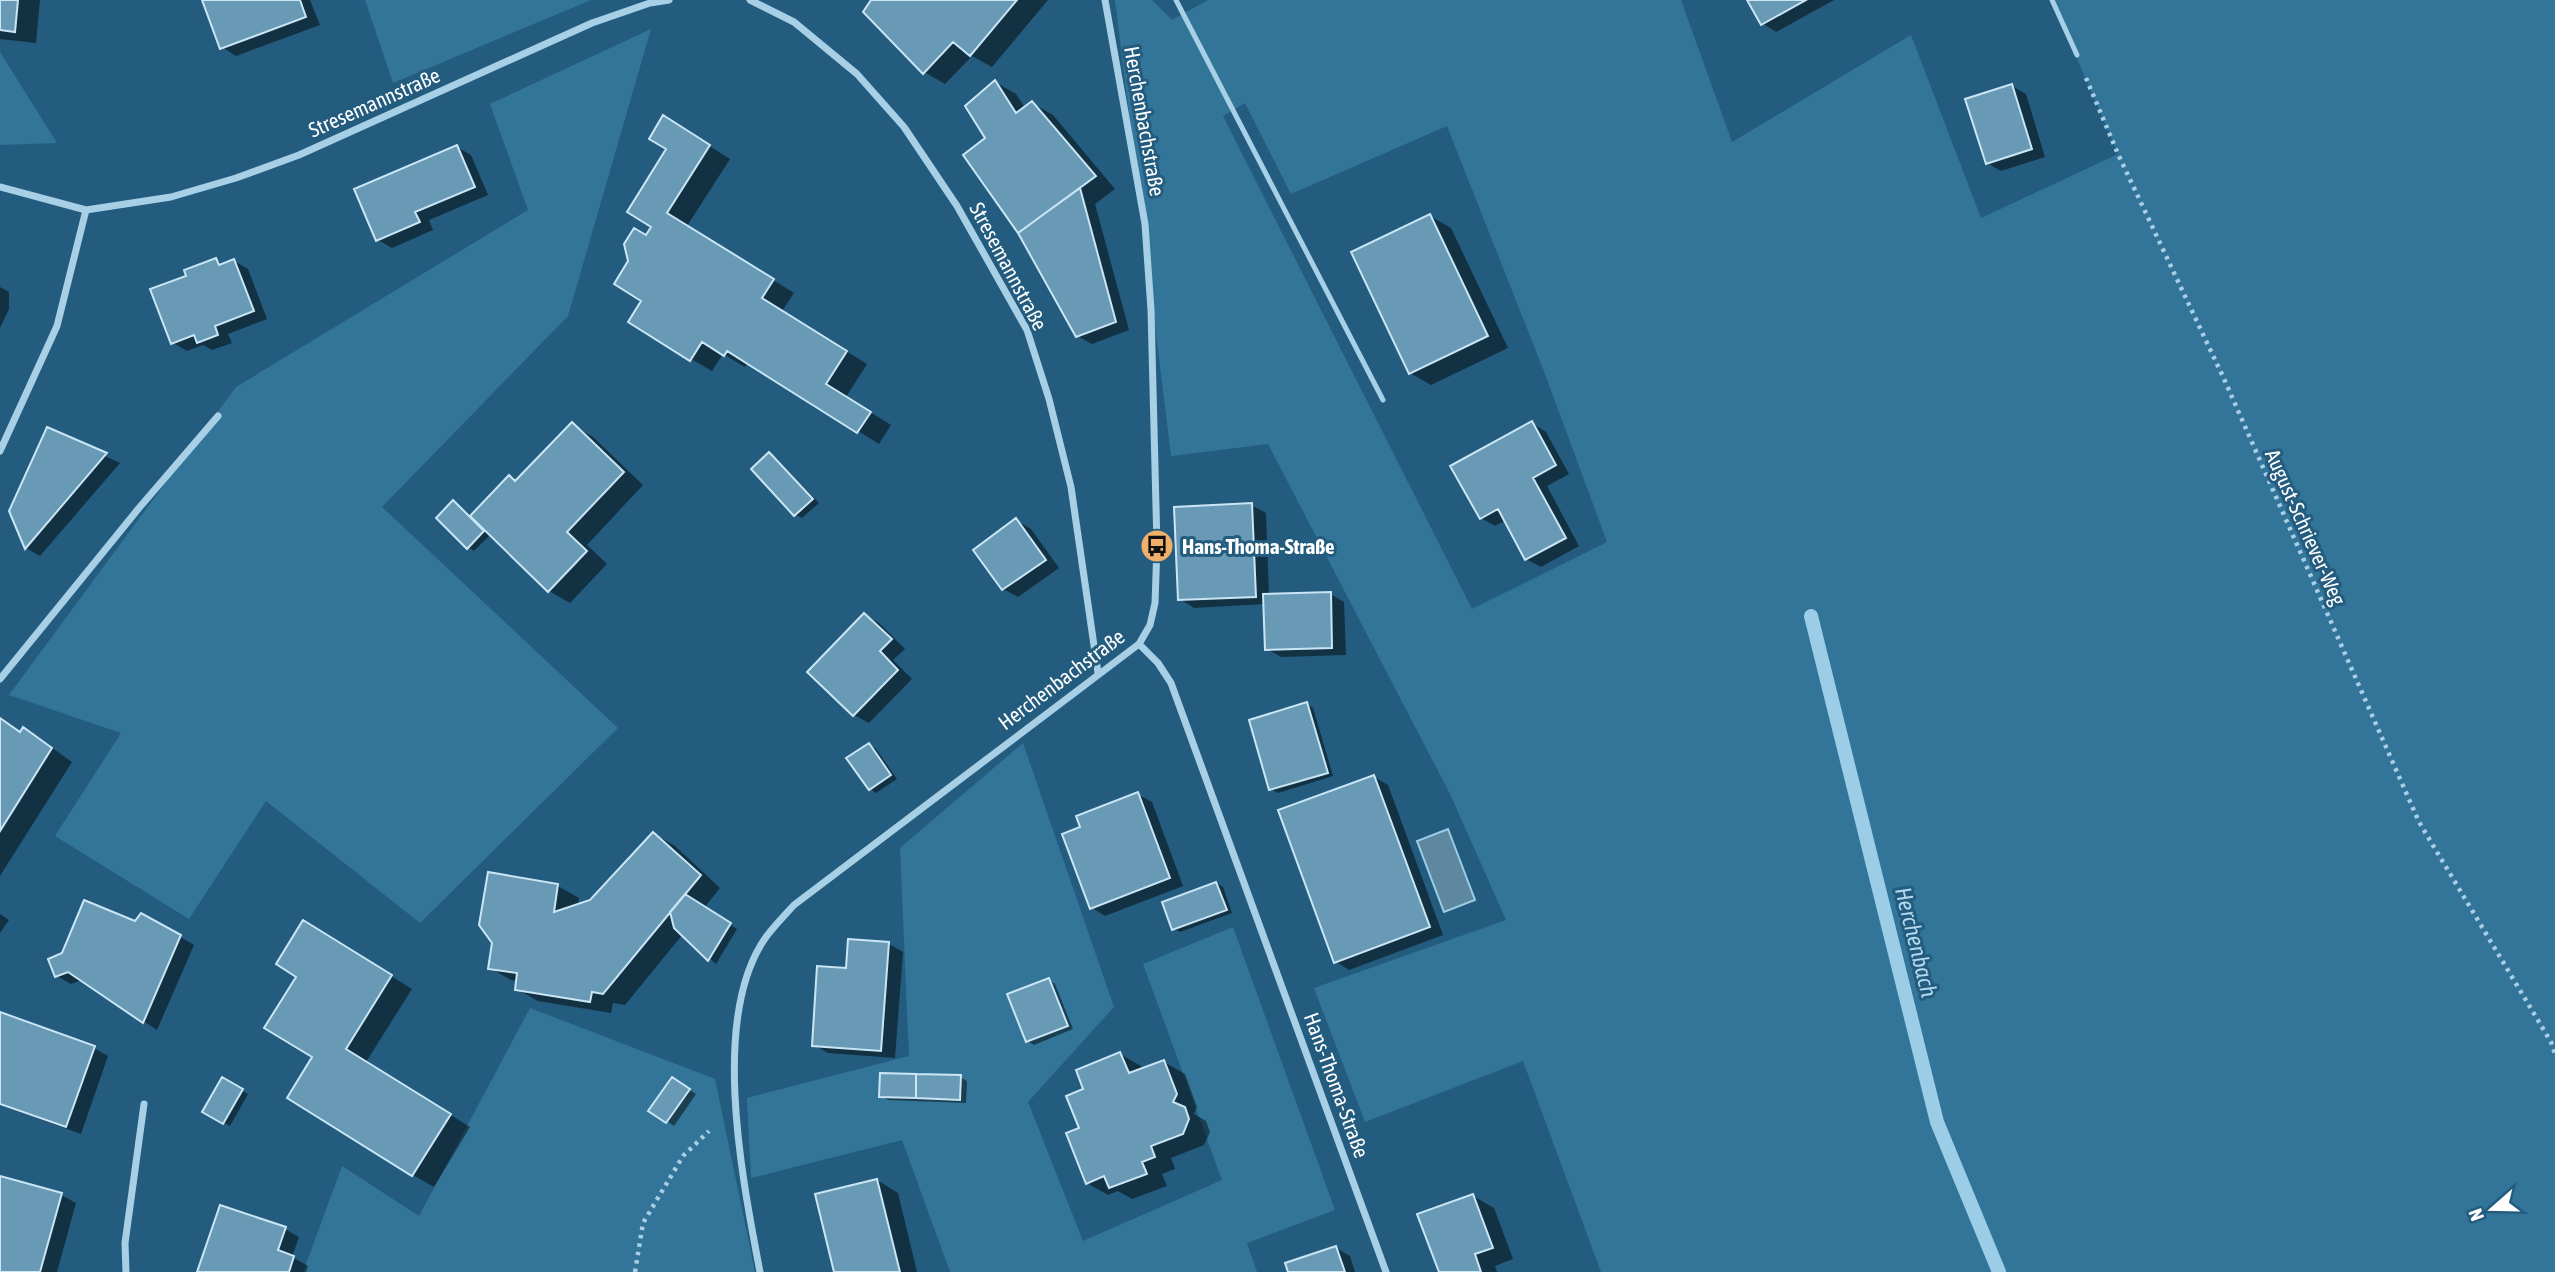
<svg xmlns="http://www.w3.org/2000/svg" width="2555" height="1272" viewBox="0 0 2555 1272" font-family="'Asap Condensed',sans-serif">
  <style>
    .green { fill: #337599; fill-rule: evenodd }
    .water { fill: #5e87a0; stroke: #9bcde7; stroke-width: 2 }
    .shadow { fill: #0007 }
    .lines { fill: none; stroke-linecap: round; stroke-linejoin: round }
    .stream { stroke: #9bcde7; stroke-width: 14 }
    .building { fill: #6899b5; stroke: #cae6f5; stroke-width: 2 }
    .path { stroke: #a7d0e6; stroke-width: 4.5; stroke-dasharray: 3.5 5; stroke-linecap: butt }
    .lane { stroke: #a7d0e6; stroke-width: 5 }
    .street { stroke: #a7d0e6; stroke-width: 7 }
    .labels { text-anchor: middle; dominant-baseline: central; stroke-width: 6; stroke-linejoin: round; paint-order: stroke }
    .street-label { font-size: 21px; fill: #fff; stroke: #235c7e }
    .poi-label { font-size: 21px; font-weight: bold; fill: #fff; stroke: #235c7e; text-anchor: start }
    .water-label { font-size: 23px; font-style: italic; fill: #b2d9ee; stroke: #235c7e }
  </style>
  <rect width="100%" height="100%" fill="#235c7e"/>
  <path class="green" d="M 365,0 L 591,0 L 393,83 Z
    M 1115,0 L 1152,0 L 1172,20 L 1208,0 L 1681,0 L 1732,142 L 1911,35 L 1981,218 L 2118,154 L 2052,0 L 2555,0 L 2555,1272 L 1601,1272 L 1523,1061 L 1365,1122 L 1314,988 L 1506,920 L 1450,794 L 1268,444 L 1171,456 ZM 1245,103 L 1291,194 L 1447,126 L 1545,374 L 1607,542 L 1472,609 L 1223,116 Z
    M 651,29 L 568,316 L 382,507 L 618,728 L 420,923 L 266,801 L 189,919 L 55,836 L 121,733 L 9,695 L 236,387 L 528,210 L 490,104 Z
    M 0,52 L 57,143 L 0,145 Z
    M 1023,743 L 1114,1007 L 1028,1102 L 1083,1241 L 1222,1180 L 1143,964 L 1233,927 L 1335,1210 L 1247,1243 L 1257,1272 L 950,1272 L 902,1140 L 751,1178 L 747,1098 L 909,1056 L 900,848 Z
    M 530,1008 L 715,1079 L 755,1272 L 303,1272 L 342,1166 L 419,1216 Z"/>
  <path class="water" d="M 1448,829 L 1475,900 L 1444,912 L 1417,841 Z"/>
  <path class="shadow" d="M 0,0 L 40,0 L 36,43 L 0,39 Z
    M 204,0 L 310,0 L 320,25 L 236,56 L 222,47 Z
    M 873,0 L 1048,0 L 992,67 L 972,56 L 945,84 L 924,72 Z
    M 1749,0 L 1834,0 L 1776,32 L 1762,23 Z
    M 995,82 L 1016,94 L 1025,108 L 1032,103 L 1053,115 L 1115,189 L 1095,204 L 1129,330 L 1092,344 L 1077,336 L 1020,232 L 965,155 L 987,138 Z
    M 2012,86 L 2026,94 L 2045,157 L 2001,171 L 1987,163 Z
    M 684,130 L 730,159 L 687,226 L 794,293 L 782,311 L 867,364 L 846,397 L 891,425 L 879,444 L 748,362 L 745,367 L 723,354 L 712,371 L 691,359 L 644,300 L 647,237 L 654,226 Z
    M 457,147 L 471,155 L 488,195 L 429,220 L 433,230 L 392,248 L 378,240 Z
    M 1430,216 L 1451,228 L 1508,348 L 1431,385 L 1410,373 Z
    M 216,260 L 224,265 L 234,261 L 248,269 L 267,319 L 228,334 L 232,343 L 212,350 L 203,345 L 187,351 L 172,342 L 188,277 Z
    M 0,287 L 9,292 L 9,309 L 0,328 Z
    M 1532,423 L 1546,432 L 1569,474 L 1547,486 L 1579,546 L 1541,567 L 1526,559 L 1506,520 L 1495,526 L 1481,518 Z
    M 572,425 L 593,437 L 643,485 L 587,545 L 607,564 L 570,603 L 549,591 L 491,534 L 474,551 L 468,547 L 454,503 L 471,517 L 509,478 L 517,482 Z
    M 48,429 L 120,463 L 40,556 L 26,548 L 11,511 Z
    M 769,454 L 776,458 L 819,503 L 802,518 L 796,515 Z
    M 1251,505 L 1266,513 L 1269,596 L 1330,594 L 1344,602 L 1346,655 L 1281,657 L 1267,649 L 1265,604 L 1194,608 L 1180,599 Z
    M 1017,521 L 1031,529 L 1059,568 L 1018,597 L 1003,589 L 976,550 Z
    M 865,615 L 879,623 L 905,649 L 893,660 L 912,679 L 869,723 L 854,715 L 810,672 Z
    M 1307,704 L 1313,708 L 1333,776 L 1278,793 L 1271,789 Z
    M 0,718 L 22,733 L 23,730 L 44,742 L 72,762 L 0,876 Z
    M 870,745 L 876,749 L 897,779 L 876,793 L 870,789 Z
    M 1374,777 L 1388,785 L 1443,935 L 1349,970 L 1335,961 Z
    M 1137,794 L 1152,802 L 1183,886 L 1105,916 L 1091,907 L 1082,828 Z
    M 654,834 L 675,846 L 720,888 L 704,908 L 737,929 L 716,964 L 683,934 L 625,1005 L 613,1003 L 611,1013 L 538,1001 L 517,989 L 518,981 L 511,980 L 490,968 L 494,943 L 489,874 L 558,886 L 579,898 L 578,906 L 591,901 Z
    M 1216,883 L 1223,887 L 1232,913 L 1180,932 L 1173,928 Z
    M 0,914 L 9,920 L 0,933 Z
    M 142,915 L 194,945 L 157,1030 L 82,980 L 71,984 L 57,976 L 136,923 Z
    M 324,934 L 412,989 L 366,1062 L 470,1127 L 434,1187 L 413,1175 L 315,1057 Z
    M 889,944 L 903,952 L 895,1058 L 828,1053 L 814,1045 Z
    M 1049,980 L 1055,984 L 1073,1029 L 1034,1045 L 1027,1041 Z
    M 0,1014 L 94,1048 L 108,1056 L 81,1134 L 0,1105 Z
    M 1120,1054 L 1141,1066 L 1143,1070 L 1164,1062 L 1185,1074 L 1197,1107 L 1194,1114 L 1206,1121 L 1210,1132 L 1204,1145 L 1171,1158 L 1175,1169 L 1162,1174 L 1167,1186 L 1132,1199 L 1118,1191 L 1108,1195 L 1087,1183 L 1081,1129 L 1086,1090 Z
    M 960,1077 L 967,1081 L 966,1103 L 888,1100 L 881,1096 Z
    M 222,1079 L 248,1094 L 230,1126 L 205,1111 Z
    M 679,1083 L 696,1094 L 674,1126 L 651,1110 Z
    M 0,1178 L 61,1195 L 76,1203 L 57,1272 L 0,1272 Z
    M 877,1180 L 898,1193 L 917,1272 L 835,1272 Z
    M 1473,1196 L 1494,1208 L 1513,1259 L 1495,1266 L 1497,1272 L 1441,1272 Z
    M 285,1229 L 299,1237 L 292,1257 L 308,1266 L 306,1272 L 199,1272 Z
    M 1336,1248 L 1350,1256 L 1355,1272 L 1290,1272 Z"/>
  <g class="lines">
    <path class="stream" d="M 1811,616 L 1937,1122 L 1999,1272"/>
  </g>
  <path class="building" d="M 0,0 L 18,0 L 15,32 L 0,30 Z
    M 202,0 L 300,0 L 306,17 L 220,49 Z
    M 871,0 L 1017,0 L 970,56 L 953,42 L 923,74 L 863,12 Z
    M 1747,0 L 1806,0 L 1761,25 Z
    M 995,80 L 1016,113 L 1032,101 L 1096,176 L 1018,233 L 963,155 L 985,138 L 965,106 Z
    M 2012,84 L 2032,149 L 1986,164 L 1965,99 Z
    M 663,115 L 710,145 L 667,213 L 774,279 L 762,298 L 847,351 L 826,384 L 871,412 L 857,433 L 727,351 L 724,356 L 702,342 L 690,361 L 628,322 L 641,301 L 614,284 L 628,261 L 624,244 L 634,228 L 646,235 L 651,227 L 627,212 L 666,149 L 649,139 Z
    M 457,145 L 475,187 L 415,212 L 420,222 L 376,241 L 354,189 Z
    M 1080,188 L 1116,322 L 1076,337 L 1018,233 Z
    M 1430,214 L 1488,336 L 1409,374 L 1351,252 Z
    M 216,258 L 219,265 L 234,259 L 254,311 L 215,326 L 218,335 L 197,343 L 194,335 L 171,344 L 150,289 L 186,276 L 184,270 Z
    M 1532,421 L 1556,465 L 1533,478 L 1566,538 L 1525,560 L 1498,509 L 1480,519 L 1450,466 Z
    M 572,422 L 624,472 L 567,532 L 587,551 L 548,592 L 470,516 L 509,475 L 515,481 Z
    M 47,427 L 107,453 L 25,549 L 9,511 Z
    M 769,452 L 813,499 L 794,516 L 751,469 Z
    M 453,500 L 484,531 L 467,549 L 436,518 Z
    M 1252,503 L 1256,597 L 1178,600 L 1174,507 Z
    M 1016,518 L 1046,560 L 1002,590 L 973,550 Z
    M 1331,592 L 1332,648 L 1265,650 L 1263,594 Z
    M 864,613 L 892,639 L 880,651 L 898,670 L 853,716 L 807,672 Z
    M 1307,702 L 1328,773 L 1269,790 L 1249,720 Z
    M 0,718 L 20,732 L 23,727 L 52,748 L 0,831 Z
    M 869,743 L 891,775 L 869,790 L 846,758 Z
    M 1374,775 L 1430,927 L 1334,963 L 1278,810 Z
    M 1138,792 L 1170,878 L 1090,909 L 1062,834 L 1080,827 L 1076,816 Z
    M 653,832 L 701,875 L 603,994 L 592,992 L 590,1002 L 515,990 L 517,973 L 488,969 L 492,943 L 479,925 L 488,872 L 558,884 L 554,912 L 590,900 Z
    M 1216,882 L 1227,910 L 1172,930 L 1162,902 Z
    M 685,894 L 731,923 L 708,961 L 674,928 L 670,912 Z
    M 84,900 L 135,921 L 141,913 L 181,935 L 143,1023 L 68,972 L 55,977 L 48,959 L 62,953 Z
    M 303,920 L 392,975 L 346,1049 L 451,1114 L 412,1176 L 287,1098 L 312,1057 L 264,1028 L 296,977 L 276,964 Z
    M 848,939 L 889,942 L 881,1051 L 812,1046 L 817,966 L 846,968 Z
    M 1049,978 L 1068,1026 L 1026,1042 L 1007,994 Z
    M 0,1012 L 95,1046 L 66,1127 L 0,1104 Z
    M 1120,1052 L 1129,1073 L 1164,1060 L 1177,1094 L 1173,1102 L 1185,1107 L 1189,1119 L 1183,1134 L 1151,1146 L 1155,1157 L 1142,1162 L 1147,1174 L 1109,1188 L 1104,1176 L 1086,1184 L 1066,1133 L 1079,1128 L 1066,1096 L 1083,1089 L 1076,1070 Z
    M 880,1073 L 916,1074 L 916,1098 L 879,1097 Z
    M 916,1074 L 961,1075 L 960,1100 L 916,1098 Z
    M 222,1077 L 243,1089 L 223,1124 L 202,1112 Z
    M 672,1077 L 690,1089 L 666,1123 L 648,1111 Z
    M 0,1176 L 62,1193 L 40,1272 L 0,1272 Z
    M 877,1179 L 900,1272 L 834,1272 L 815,1194 Z
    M 1473,1194 L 1493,1248 L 1475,1254 L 1481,1272 L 1439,1272 L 1417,1214 Z
    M 220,1205 L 286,1227 L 278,1250 L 294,1256 L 289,1272 L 197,1272 Z
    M 1336,1246 L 1345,1272 L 1288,1272 L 1285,1263 Z"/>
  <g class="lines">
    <path class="path" d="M 2086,78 L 2118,154 L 2225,381 L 2419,822 L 2551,1042 L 2555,1054
      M 635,1272 L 643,1223 L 683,1156 L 709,1131"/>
    <path class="lane" d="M 1176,0 L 1383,400
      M 2052,0 L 2077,55"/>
    <path class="street" d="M 750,0 L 794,22 L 857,74 L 904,127 L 957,206 L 1027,330 L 1049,399 L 1071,487 L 1098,673
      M 0,187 L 86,210 L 171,197 L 236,178 L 299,155 L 592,23 L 650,3 L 669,0
      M 0,451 L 57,326 L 86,210
      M 1139,644 L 1158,663 L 1171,683 L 1386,1272
      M 0,679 L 139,508 L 218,416
      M 126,1272 L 125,1243 L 144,1104
      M 760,1272 C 743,1182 709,1017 766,937 C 774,926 784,916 794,905 L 1139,644 L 1150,625 L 1155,603 L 1157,546 L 1151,310 L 1145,224 L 1105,0"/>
  </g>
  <defs>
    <symbol id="bus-disc" viewBox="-11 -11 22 22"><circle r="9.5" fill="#f1b06a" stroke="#235c7e"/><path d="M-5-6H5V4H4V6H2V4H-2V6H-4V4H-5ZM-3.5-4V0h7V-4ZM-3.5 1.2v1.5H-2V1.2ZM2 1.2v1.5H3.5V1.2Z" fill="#111"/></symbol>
  </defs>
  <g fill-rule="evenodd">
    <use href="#bus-disc" x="1138" y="527" width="38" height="38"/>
  </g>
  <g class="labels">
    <g class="street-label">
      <text transform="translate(374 102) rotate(-24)">Stresemannstraße</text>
      <text transform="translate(1145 121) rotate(80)">Herchenbachstraße</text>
      <text transform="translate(1009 266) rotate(62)">Stresemannstraße</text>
      <text transform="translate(2306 527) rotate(66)">August-Schriever-Weg</text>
      <text transform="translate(1061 679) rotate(-37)">Herchenbachstraße</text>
      <text transform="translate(1337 1085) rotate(70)">Hans-Thoma-Straße</text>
    </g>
    <g class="poi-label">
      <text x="1182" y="546">Hans-Thoma-Straße</text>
    </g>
    <g class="water-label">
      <text transform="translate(1916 942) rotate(76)">Herchenbach</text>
    </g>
  </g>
  <g transform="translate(2492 1209) rotate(250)" stroke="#235c7e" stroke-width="5" paint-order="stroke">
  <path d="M0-5L12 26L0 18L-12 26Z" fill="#ffffff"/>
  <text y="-10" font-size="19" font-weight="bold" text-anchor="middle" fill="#ffffff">N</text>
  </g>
</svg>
